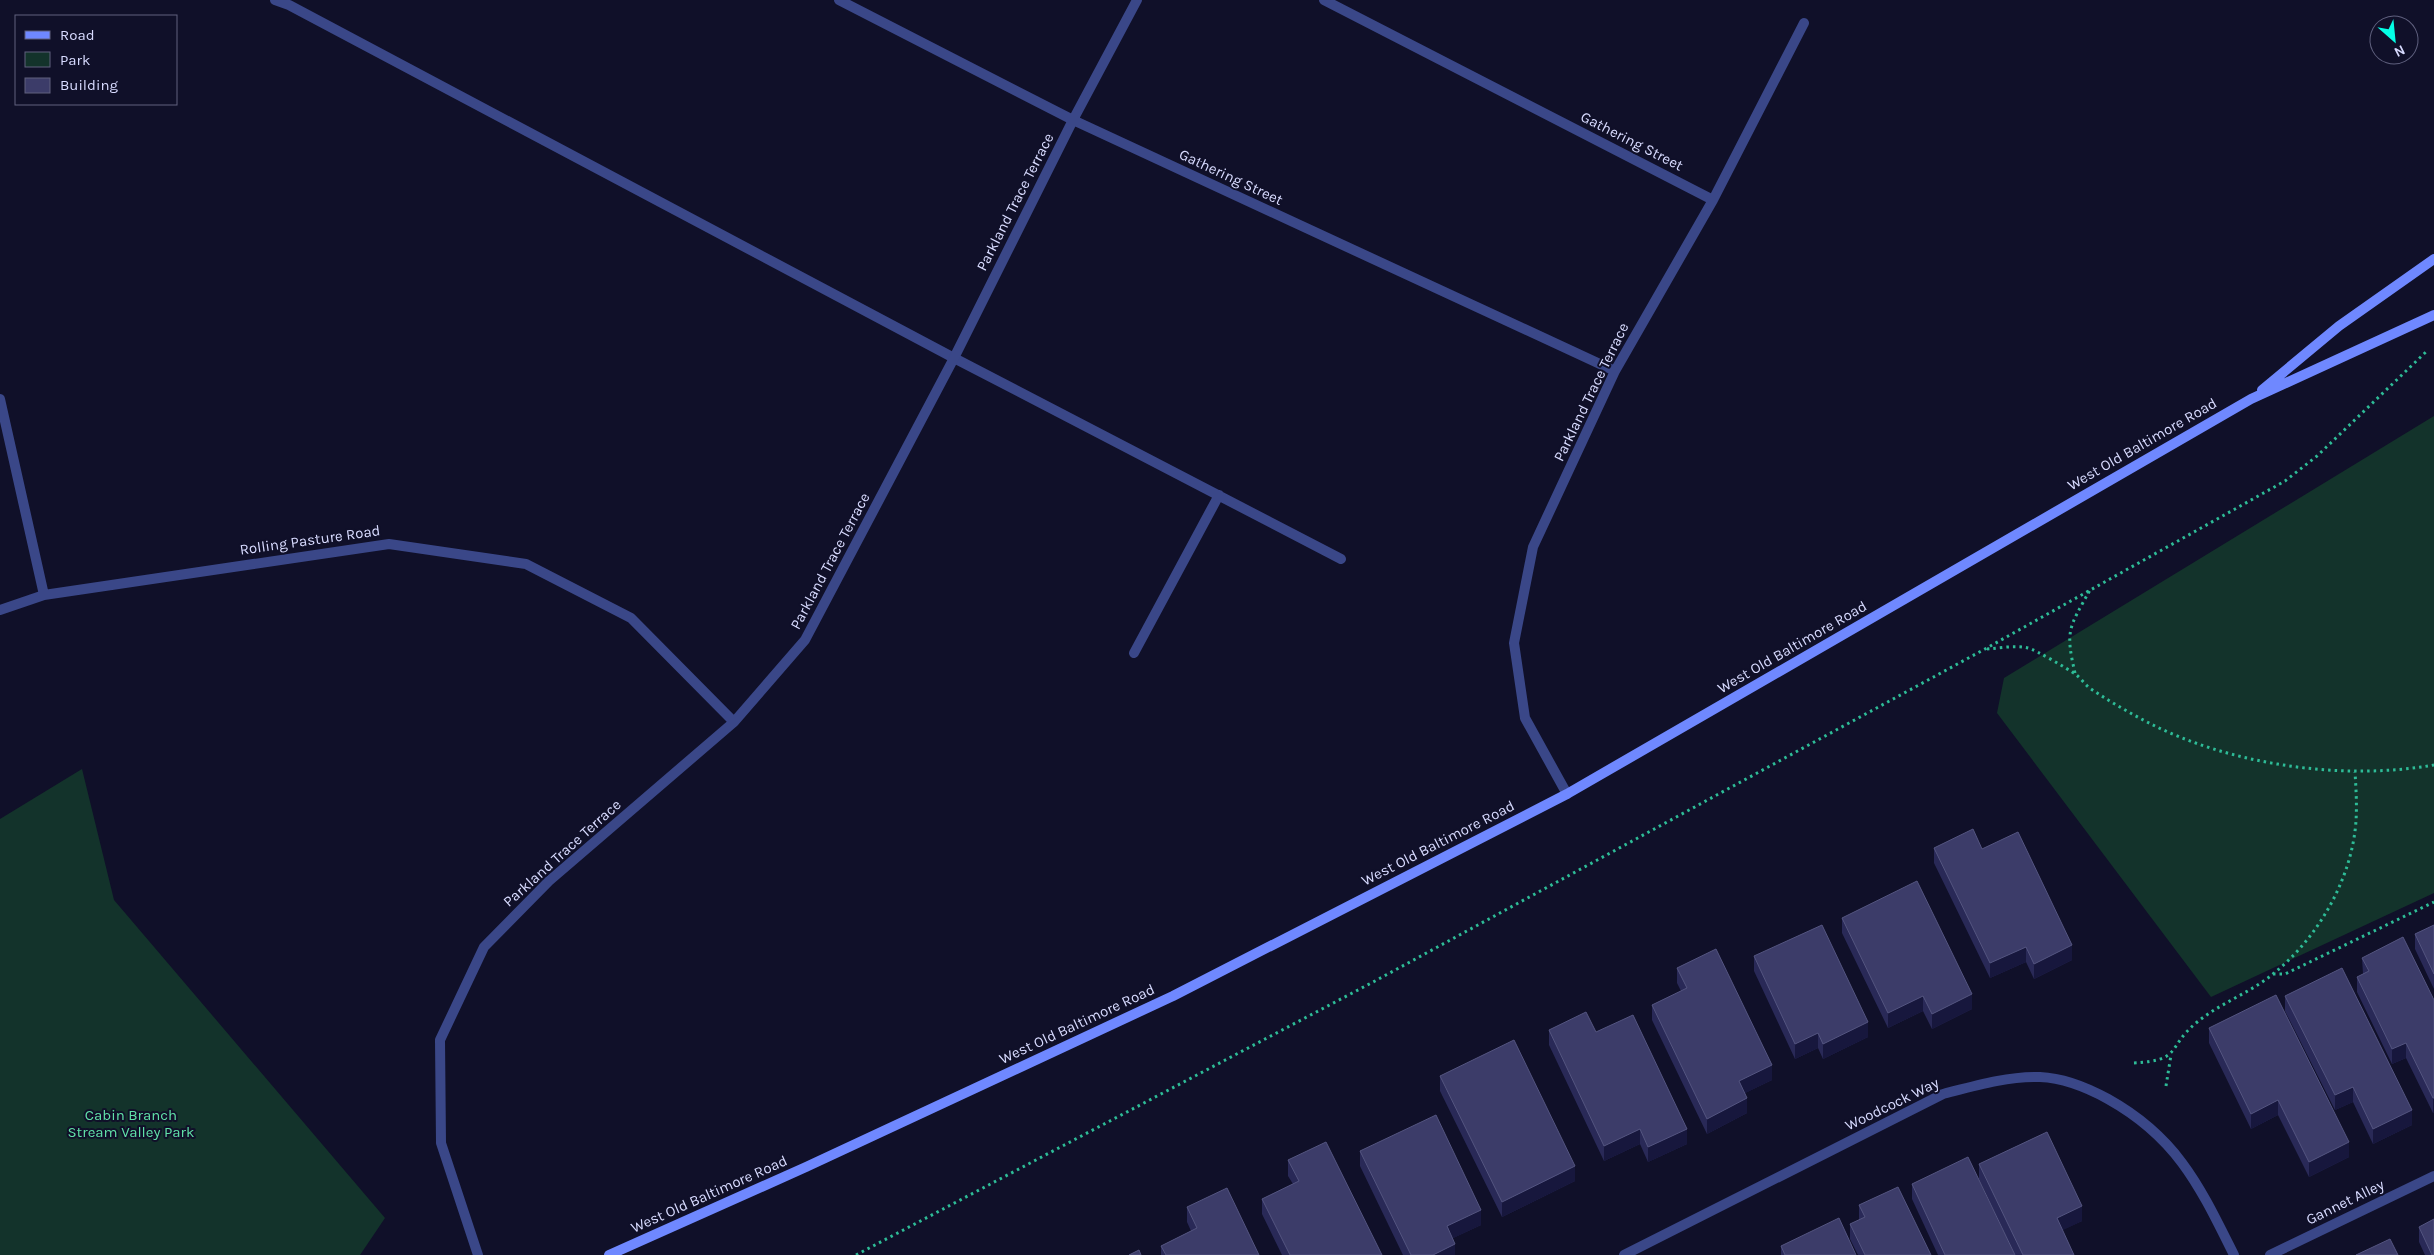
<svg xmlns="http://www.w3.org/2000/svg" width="2434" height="1255" viewBox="0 0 2434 1255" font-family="Karla,sans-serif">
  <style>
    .green { fill: #13332b }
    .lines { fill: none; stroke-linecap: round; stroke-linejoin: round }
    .path { stroke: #2ebc97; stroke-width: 3; stroke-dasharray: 2.5 4; stroke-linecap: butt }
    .lane { stroke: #3a4788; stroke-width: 10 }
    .street { stroke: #3a4788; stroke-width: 10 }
    .secondary { stroke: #6f88ff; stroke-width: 10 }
    .wall { fill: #292957 }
    .shaded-wall { fill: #17173d }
    .building { fill: #3c3c69; stroke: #545580 }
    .labels { text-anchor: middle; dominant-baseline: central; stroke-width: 4; stroke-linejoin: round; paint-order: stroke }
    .street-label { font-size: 15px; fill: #d8dbff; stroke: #101029 }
    .park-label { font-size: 15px; fill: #61e2a8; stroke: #101029 }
  </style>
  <rect width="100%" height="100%" fill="#101029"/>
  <path class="green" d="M 2434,416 L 2434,893 L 2211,997 L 1997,713 L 2004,678 Z
    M 82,769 L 114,900 L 385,1218 L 360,1255 L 0,1255 L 0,819 Z"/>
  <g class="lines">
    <path class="path" d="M 1987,649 C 2000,648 2015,645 2028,648 C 2036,650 2068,669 2075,674 C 2081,678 2085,685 2091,689 C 2109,701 2128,712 2147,722 C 2230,765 2342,781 2434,765
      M 2075,673 C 2065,630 2069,628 2090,590
      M 2273,974 L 2285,974 L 2434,902
      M 2134,1063 C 2183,1060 2166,1048 2196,1023 C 2220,1003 2250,993 2273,974 C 2318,938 2352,879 2356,821 C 2357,805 2356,788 2355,772
      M 2166,1086 L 2171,1055
      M 856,1255 L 1375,981 L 1985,649 L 2285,481 L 2317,456 L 2428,350"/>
    <path class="lane" d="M 275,0 L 289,5 L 954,358 L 1341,559
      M 1134,653 L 1219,495
      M 2270,1255 L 2434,1176"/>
    <path class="street" d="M 839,0 L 1073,120 L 1615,371
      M 1324,0 L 1713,200
      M 0,399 L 44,595
      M 0,610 L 44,595 L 389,544 L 526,564 L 631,618 L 734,722
      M 1567,794 L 1525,718 L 1514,643 L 1533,547 L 1615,371 L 1713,200 L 1804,23
      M 478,1255 L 441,1143 L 440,1040 L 484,947 L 549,881 L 734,722 L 805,640 L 954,358 L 1073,120 L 1137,0
      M 1624,1255 L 1943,1094 C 1974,1086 2008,1076 2040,1077 C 2064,1078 2088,1088 2108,1099 C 2178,1138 2200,1187 2234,1255"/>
    <path class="secondary" d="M 2262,390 L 2339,326 L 2434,259
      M 609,1255 L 806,1167 L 1173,996 L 1567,794 L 2251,399 L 2434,315"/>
  </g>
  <path class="wall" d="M 1934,848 L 1982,849 L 2072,960 L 2034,979 L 2026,962 L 1990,978 L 1934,863 Z
    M 1842,918 L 1972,1009 L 1932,1029 L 1923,1011 L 1888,1028 L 1842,933 Z
    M 2434,925 L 2434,989 L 2415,949 L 2415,934 Z
    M 1754,956 L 1868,1037 L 1823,1059 L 1818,1048 L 1795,1059 L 1754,971 Z
    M 2362,958 L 2434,1000 L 2434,1113 L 2433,1113 L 2406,1058 L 2392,1064 L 2357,992 L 2357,977 L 2363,974 Z
    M 1677,968 L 1772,1080 L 1745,1093 L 1747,1113 L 1707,1134 L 1652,1020 L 1652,1005 L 1681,991 L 1677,983 Z
    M 2285,996 L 2412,1125 L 2373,1144 L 2353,1102 L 2335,1110 L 2285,1011 Z
    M 2209,1028 L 2349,1157 L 2309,1177 L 2278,1115 L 2251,1129 L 2209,1043 Z
    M 1549,1030 L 1596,1032 L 1687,1144 L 1648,1162 L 1640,1144 L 1604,1161 L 1549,1045 Z
    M 1440,1076 L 1575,1181 L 1502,1217 L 1440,1091 Z
    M 1360,1151 L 1481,1225 L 1453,1238 L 1455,1255 L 1403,1255 L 1360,1166 Z
    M 1288,1160 L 1382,1255 L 1282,1255 L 1262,1214 L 1262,1199 L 1293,1184 L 1288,1176 Z
    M 1979,1164 L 2082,1221 L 2062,1230 L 2074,1255 L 2015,1255 L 1979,1179 Z
    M 1912,1184 L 2015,1255 L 1938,1255 L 1912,1199 Z
    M 1859,1205 L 1931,1255 L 1858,1255 L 1850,1239 L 1850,1224 L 1859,1220 Z
    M 1187,1207 L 1259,1255 L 1161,1255 L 1161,1246 L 1191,1231 L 1187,1222 Z
    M 2419,1227 L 2434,1255 L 2425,1255 L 2419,1242 Z
    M 1781,1246 L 1856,1255 L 1781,1255 Z"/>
  <path class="shaded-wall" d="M 2072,945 L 2072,960 L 2034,979 L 2034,964 Z
    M 2026,947 L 2026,962 L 1990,978 L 1990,963 Z
    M 1972,994 L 1972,1009 L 1932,1029 L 1932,1014 Z
    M 1923,996 L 1923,1011 L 1888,1028 L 1888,1013 Z
    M 1868,1022 L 1868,1037 L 1823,1059 L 1823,1044 Z
    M 1818,1033 L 1818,1048 L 1795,1059 L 1795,1044 Z
    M 2406,1043 L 2406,1058 L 2392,1064 L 2392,1049 Z
    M 1772,1065 L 1772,1080 L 1739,1096 L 1739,1081 Z
    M 2353,1087 L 2353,1102 L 2335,1110 L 2335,1095 Z
    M 1747,1098 L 1747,1113 L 1707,1134 L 1707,1119 Z
    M 2433,1098 L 2434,1098 L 2434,1113 L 2433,1113 Z
    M 2278,1100 L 2278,1115 L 2251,1129 L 2251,1114 Z
    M 2412,1110 L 2412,1125 L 2373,1144 L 2373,1129 Z
    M 1640,1129 L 1640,1144 L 1604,1161 L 1604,1146 Z
    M 1687,1129 L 1687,1144 L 1648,1162 L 1648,1147 Z
    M 2349,1142 L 2349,1157 L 2309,1177 L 2309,1162 Z
    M 1575,1166 L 1575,1181 L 1502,1217 L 1502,1202 Z
    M 2082,1206 L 2082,1221 L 2057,1233 L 2057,1218 Z
    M 1481,1210 L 1481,1225 L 1447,1241 L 1447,1226 Z
    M 1455,1244 L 1455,1255 L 1433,1255 Z"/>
  <path class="building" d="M 1973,829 L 1982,849 L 2018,832 L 2072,945 L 2034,964 L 2026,947 L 1990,963 L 1934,848 Z
    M 1917,881 L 1972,994 L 1932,1014 L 1923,996 L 1888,1013 L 1842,918 Z
    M 1822,925 L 1868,1022 L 1823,1044 L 1818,1033 L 1795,1044 L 1754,956 Z
    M 2434,925 L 2434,974 L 2415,934 Z
    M 2403,937 L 2434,1000 L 2434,1098 L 2433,1098 L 2406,1043 L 2392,1049 L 2357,977 L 2369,971 L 2362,958 Z
    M 1716,949 L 1772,1065 L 1739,1081 L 1747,1098 L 1707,1119 L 1652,1005 L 1687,988 L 1677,968 Z
    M 2342,968 L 2412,1110 L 2373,1129 L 2353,1087 L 2335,1095 L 2285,996 Z
    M 2276,995 L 2349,1142 L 2309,1162 L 2278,1100 L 2251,1114 L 2209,1028 Z
    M 1586,1012 L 1596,1032 L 1633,1015 L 1687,1129 L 1648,1147 L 1640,1129 L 1604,1146 L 1549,1030 Z
    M 1514,1040 L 1575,1166 L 1502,1202 L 1440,1076 Z
    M 1436,1115 L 1481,1210 L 1447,1226 L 1455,1244 L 1433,1255 L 1411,1255 L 1360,1151 Z
    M 2047,1132 L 2082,1206 L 2057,1218 L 2074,1255 L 2023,1255 L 1979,1164 Z
    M 1326,1142 L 1382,1255 L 1290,1255 L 1262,1199 L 1299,1181 L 1288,1160 Z
    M 1968,1157 L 2015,1255 L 1945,1255 L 1912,1184 Z
    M 1898,1187 L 1931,1255 L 1865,1255 L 1850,1224 L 1865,1217 L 1859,1205 Z
    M 1227,1188 L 1259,1255 L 1166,1255 L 1161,1246 L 1197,1228 L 1187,1207 Z
    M 1839,1218 L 1856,1255 L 1785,1255 L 1781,1246 Z
    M 2434,1219 L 2434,1255 L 2432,1255 L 2419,1227 Z
    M 2390,1239 L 2398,1255 L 2356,1255 Z
    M 1139,1250 L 1141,1255 L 1129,1255 Z"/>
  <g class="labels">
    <g class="street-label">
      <text transform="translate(1632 141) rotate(27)">Gathering Street</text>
      <text transform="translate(1231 177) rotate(25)">Gathering Street</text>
      <text transform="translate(1015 202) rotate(-63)">Parkland Trace Terrace</text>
      <text transform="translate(1591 392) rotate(-64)">Parkland Trace Terrace</text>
      <text transform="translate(2142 444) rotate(-30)">West Old Baltimore Road</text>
      <text transform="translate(310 540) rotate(-8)">Rolling Pasture Road</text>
      <text transform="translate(830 561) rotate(-62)">Parkland Trace Terrace</text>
      <text transform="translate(1792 647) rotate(-30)">West Old Baltimore Road</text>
      <text transform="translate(1438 843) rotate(-27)">West Old Baltimore Road</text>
      <text transform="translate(562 853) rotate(-42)">Parkland Trace Terrace</text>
      <text transform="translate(1077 1024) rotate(-25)">West Old Baltimore Road</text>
      <text transform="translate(1892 1104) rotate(-26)">Woodcock Way</text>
      <text transform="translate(709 1194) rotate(-24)">West Old Baltimore Road</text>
      <text transform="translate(2345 1202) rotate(-26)">Gannet Alley</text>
    </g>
    <g class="park-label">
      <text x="131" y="1115">Cabin Branch<tspan x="131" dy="17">Stream Valley Park</tspan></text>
    </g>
  </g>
  <rect x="15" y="15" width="162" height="90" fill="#101029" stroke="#60617f"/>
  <rect x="25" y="31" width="25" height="8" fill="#6f88ff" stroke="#60617f"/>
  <text x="60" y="40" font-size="15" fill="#d8dbff">Road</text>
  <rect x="25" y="52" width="25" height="15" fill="#13332b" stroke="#60617f"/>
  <text x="60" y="65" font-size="15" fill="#d8dbff">Park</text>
  <rect x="25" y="78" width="25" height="15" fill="#3c3c69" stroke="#60617f"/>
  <text x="60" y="90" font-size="15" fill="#d8dbff">Building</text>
  <g transform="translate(2394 40) rotate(153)"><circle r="24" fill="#101029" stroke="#60617f"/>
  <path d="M0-4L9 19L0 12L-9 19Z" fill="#04ffe6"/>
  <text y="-8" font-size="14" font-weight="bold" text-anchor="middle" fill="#d8dbff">N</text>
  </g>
</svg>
